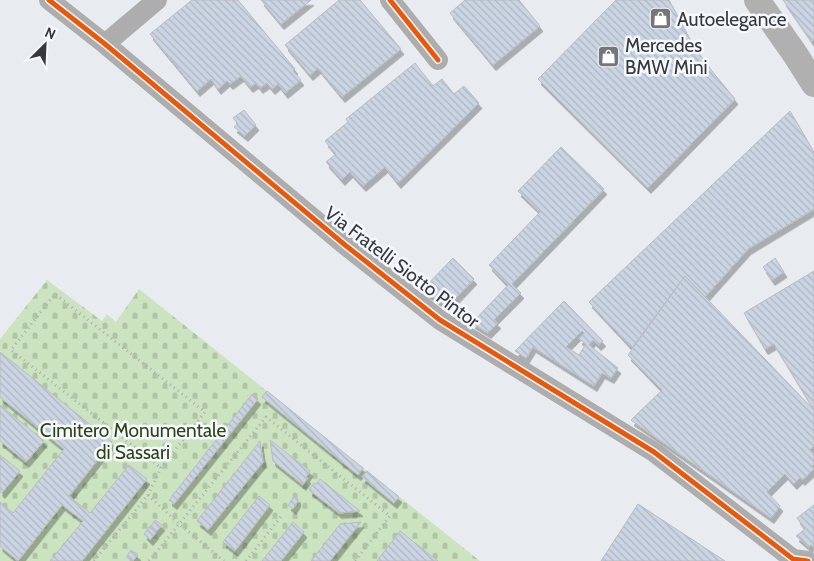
<svg xmlns="http://www.w3.org/2000/svg" width="814" height="561" viewBox="0 0 814 561" font-family="Cabin,sans-serif">
  <style>
    .cemetery { fill: url(#cemetery-stones) }
    .building { fill: url(#building-back-hatch); stroke: #b9bcbf; fill-rule: evenodd; filter: url(#shadow) }
    .lines { fill: none; stroke-linecap: round; stroke-linejoin: round }
    .path { stroke: #acadaf; stroke-width: 3; stroke-dasharray: 1 4; stroke-linecap: butt }
    .minor { stroke: #adadae; stroke-width: 20 }
    .major { stroke: #b0b0b1; stroke-width: 26 }
    .cycleway-casing { stroke: #f5f8fd; stroke-width: 8 }
    .cycleway { stroke: #e8590c; stroke-width: 5 }
    .labels { text-anchor: middle; dominant-baseline: central; stroke-width: 5; stroke-linejoin: round; paint-order: stroke }
    .poi-label { font-size: 19px; fill: #36383b; stroke: #f5f8fd; text-anchor: start }
    .street-label { font-size: 19px; fill: #36383b; stroke: #f5f8fd }
    .park-label { font-size: 19px; fill: #2d4515; stroke: #f5f8fd }
  </style>
  <defs>
    <pattern id="cemetery-stones" width="16" height="16" patternUnits="userSpaceOnUse" patternTransform="scale(1.25)"><rect width="16" height="16" fill="#cce3c0"/><path d="M2 7V4a2 2 0 0 1 4 0v3zM10 15v-3a2 2 0 0 1 4 0v3z" fill="#b0c4a6"/></pattern>
    <pattern id="building-back-hatch" width="6" height="6" patternUnits="userSpaceOnUse" patternTransform="scale(1.25)"><rect width="6" height="6" fill="#cad4e2"/><path d="M-1 5l2 2M0 0l6 6M5-1l2 2" fill="none" stroke="#aeb7c3"/></pattern>
    <filter id="shadow"><feDropShadow dx="3" dy="5.5" stdDeviation="0" flood-color="#0004"/></filter>
  </defs>
  <rect width="100%" height="100%" fill="#e8ecf0"/>
  <path class="cemetery" d="M 47,280 L 102,321 L 107,314 L 116,322 L 139,289 L 480,561 L 0,561 L 0,339 Z"/>
  <path class="building" d="M 192,0 L 238,0 L 295,69 L 293,71 L 301,80 L 285,93 L 278,84 L 272,89 L 267,83 L 260,88 L 256,83 L 250,87 L 241,76 L 230,84 L 227,81 L 218,89 L 211,79 L 197,91 L 150,34 Z
    M 261,0 L 311,0 L 281,24 Z
    M 339,0 L 360,0 L 401,49 L 342,97 L 318,68 L 310,75 L 285,45 Z
    M 465,0 L 519,0 L 540,26 L 493,65 L 450,13 Z
    M 616,0 L 669,0 L 693,45 L 712,71 L 735,99 L 648,188 L 538,79 Z
    M 783,0 L 814,0 L 814,40 L 812,42 Z
    M 415,63 L 433,86 L 442,79 L 454,94 L 464,86 L 479,103 L 398,183 L 385,167 L 363,186 L 350,172 L 342,180 L 326,162 L 336,154 L 325,141 L 348,122 L 346,119 Z
    M 244,110 L 256,125 L 245,136 L 234,127 L 238,124 L 233,118 Z
    M 790,111 L 814,152 L 814,209 L 748,249 L 705,297 L 685,276 L 632,348 L 589,302 Z
    M 561,147 L 604,189 L 512,284 L 521,293 L 494,320 L 498,323 L 488,333 L 472,323 L 508,285 L 489,265 L 540,212 L 518,191 Z
    M 453,258 L 474,279 L 453,301 L 459,307 L 453,310 L 422,290 Z
    M 775,258 L 784,272 L 772,280 L 763,267 Z
    M 814,271 L 814,410 L 774,344 L 765,349 L 744,313 Z
    M 685,276 L 814,410 L 814,446 L 810,450 L 814,455 L 814,464 L 812,466 L 814,469 L 802,480 L 800,478 L 794,484 L 785,474 L 767,492 L 780,506 L 771,518 L 631,420 L 662,390 L 628,355 Z
    M 564,301 L 603,341 L 598,345 L 593,340 L 589,345 L 618,368 L 611,378 L 602,373 L 594,386 L 533,347 L 526,358 L 515,351 ZM 582,331 L 584,333 L 579,339 L 586,344 L 579,355 L 566,347 Z
    M 0,352 L 112,442 L 69,496 L 90,513 L 129,465 L 147,479 L 82,561 L 50,561 L 83,521 L 62,505 L 18,561 L 0,546 L 0,502 L 13,513 L 64,449 L 0,397 Z
    M 267,391 L 363,468 L 358,475 L 262,397 Z
    M 252,394 L 258,399 L 174,504 L 169,500 Z
    M 0,405 L 44,441 L 26,462 L 0,441 Z
    M 270,440 L 310,471 L 306,477 L 308,478 L 303,485 L 273,461 Z
    M 260,441 L 263,462 L 208,530 L 197,521 Z
    M 0,455 L 20,471 L 2,493 L 0,491 Z
    M 367,471 L 399,497 L 394,503 L 362,477 Z
    M 320,479 L 360,511 L 339,513 L 309,490 L 314,483 L 316,484 Z
    M 259,496 L 270,505 L 235,551 L 223,542 Z
    M 294,497 L 297,497 L 298,501 L 293,509 L 288,505 Z
    M 638,504 L 725,561 L 601,561 Z
    M 814,505 L 814,547 L 811,545 L 809,547 L 796,536 L 805,529 L 797,518 Z
    M 155,520 L 162,525 L 156,532 L 150,527 Z
    M 293,522 L 304,532 L 281,561 L 262,561 Z
    M 361,522 L 330,561 L 311,561 L 340,524 Z
    M 149,527 L 156,533 L 150,540 L 144,534 Z
    M 400,531 L 438,561 L 377,561 Z
    M 131,550 L 138,555 L 133,561 L 126,557 Z"/>
  <g class="lines">
    <path class="path" d="M 148,495 L 179,524 L 224,561
      M 94,561 L 148,495 L 161,468 L 205,412 L 55,294 L 11,350 L 161,468
      M 149,561 L 266,417 L 390,516 L 355,561
      M 246,561 L 283,514"/>
    <path class="minor" d="M 49,0 L 105,44 L 345,245 L 440,320 L 654,452 L 793,559 L 808,561
      M 390,0 L 438,60
      M 105,44 L 157,0"/>
    <path class="major" d="M 757,0 L 795,54 L 814,84"/>
    <defs>
      <path id="cycleway" d="M 49,0 L 105,44 L 345,245 L 440,320 L 654,452 L 793,559 L 808,561
        M 390,0 L 438,60"/>
    </defs>
    <use href="#cycleway" class="cycleway-casing"/>
    <use href="#cycleway" class="cycleway"/>
  </g>
  <defs>
    <symbol id="shop-square" viewBox="-11 -11 22 22"><rect x="-9" y="-9" width="18" height="18" rx="4" fill="#74777a" stroke="#f5f8fd"/><path d="M-5-2.5h2.3a2.7 3.5 0 0 1 5.4 0H5L5.5 6h-11ZM-1.5-2.5h3a1.5 2.3 0 0 0-3 0Z" fill="#fff"/></symbol>
  </defs>
  <g fill-rule="evenodd">
    <use href="#shop-square" x="648" y="6" width="25" height="25"/>
    <use href="#shop-square" x="596" y="44" width="25" height="25"/>
  </g>
  <g class="labels">
    <g class="poi-label">
      <text x="677" y="19">Autoelegance</text>
      <text x="625" y="45">Mercedes<tspan x="625" dy="22">BMW Mini</tspan></text>
    </g>
    <g class="street-label">
      <text transform="translate(402 267) rotate(37)">Via Fratelli Siotto Pintor</text>
    </g>
    <g class="park-label">
      <text x="133" y="430">Cimitero Monumentale<tspan x="133" dy="22">di Sassari</tspan></text>
    </g>
  </g>
  <g transform="translate(45 45) rotate(24)" stroke="#f5f8fd" stroke-width="4" paint-order="stroke">
  <path d="M0-4L9 19L0 12L-9 19Z" fill="#36383b"/>
  <text y="-8" font-size="14" font-weight="bold" text-anchor="middle" fill="#36383b">N</text>
  </g>
</svg>
